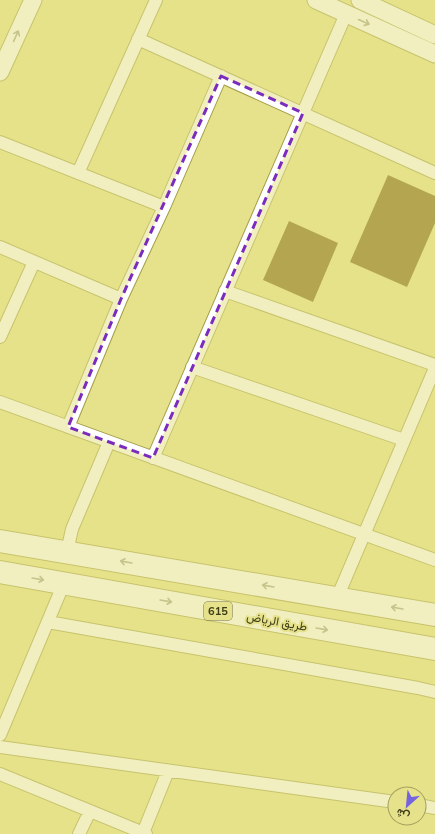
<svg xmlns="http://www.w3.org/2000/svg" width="435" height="834" viewBox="0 0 435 834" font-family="Mulish,Vazirmatn,sans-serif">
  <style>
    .building { fill: #785c0c }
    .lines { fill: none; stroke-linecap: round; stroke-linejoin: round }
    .street-casing { stroke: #a39e48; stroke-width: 14 }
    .secondary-casing { stroke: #a39e48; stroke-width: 19 }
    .highway-casing { stroke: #a39e48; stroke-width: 24 }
    .street { stroke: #fff; stroke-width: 12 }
    .secondary { stroke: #fff; stroke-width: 17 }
    .highway { stroke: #fff; stroke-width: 22 }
    .oneway { stroke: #9f9e8c }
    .marked { fill: none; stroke: #7b2cbf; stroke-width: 3; stroke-dasharray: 8 5; stroke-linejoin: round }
    .labels { text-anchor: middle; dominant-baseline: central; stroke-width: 4; stroke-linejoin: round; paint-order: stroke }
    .shield { fill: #e6e28b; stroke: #716e3b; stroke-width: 1 }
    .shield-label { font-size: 11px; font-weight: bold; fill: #3f3d19 }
    .street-label { font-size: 12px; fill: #3f3d19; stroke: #e6e28b }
  </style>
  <rect width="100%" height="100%" fill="#e6e28b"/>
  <path class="building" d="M 388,175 L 435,196 L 435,223 L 407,287 L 350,262 Z
    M 289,221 L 338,243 L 313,302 L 263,280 Z"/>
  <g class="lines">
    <defs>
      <path id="street" d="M 138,39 L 435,173
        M 0,142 L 164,207
        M 78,173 L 156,0
        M 0,247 L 121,299
        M 225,291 L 435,365
        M 0,337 L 34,262
        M 192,367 L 404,440
        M 0,402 L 435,560
        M 68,427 L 121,299 L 164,207 L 221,76
        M 153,458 L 346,14
        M 67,552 L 72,529 L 109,442
        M 337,598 L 435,368
        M 48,622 L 418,688 L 435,692
        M 0,735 L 64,583
        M 0,747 L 395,802
        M 0,774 L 146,834
        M 419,805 L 435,808
        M 143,833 L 168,771
        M 79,834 L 90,811"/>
      <path id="secondary" d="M 316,0 L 435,54
        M 360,0 L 435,35
        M 0,72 L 33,0"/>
      <path id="highway" d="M 0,541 L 435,615
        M 0,572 L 435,649"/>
    </defs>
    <use href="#street" class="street-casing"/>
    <use href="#secondary" class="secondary-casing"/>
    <use href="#highway" class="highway-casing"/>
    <use href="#street" class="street"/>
    <use href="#secondary" class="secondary"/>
    <use href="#highway" class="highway"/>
  </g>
  <defs><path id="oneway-shaft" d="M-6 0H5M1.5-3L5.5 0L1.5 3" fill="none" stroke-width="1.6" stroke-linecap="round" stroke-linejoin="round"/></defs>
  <g class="oneway">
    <use href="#oneway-shaft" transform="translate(364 22) rotate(24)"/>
    <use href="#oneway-shaft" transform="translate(16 36) rotate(-66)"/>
    <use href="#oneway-shaft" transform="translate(126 562) rotate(-170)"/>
    <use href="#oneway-shaft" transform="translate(38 579) rotate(10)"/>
    <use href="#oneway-shaft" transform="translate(268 586) rotate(-170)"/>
    <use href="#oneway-shaft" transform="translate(166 601) rotate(10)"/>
    <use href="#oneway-shaft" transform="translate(397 608) rotate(-170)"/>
    <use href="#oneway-shaft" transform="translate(322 629) rotate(10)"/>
  </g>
  <path d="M0 0H435V834H0ZM 221,76 L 303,113 L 153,458 L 68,427 L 121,299 Z" fill="#e6e28b" fill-opacity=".55" fill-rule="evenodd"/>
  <path class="marked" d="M 221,76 L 303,113 L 153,458 L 68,427 L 121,299 Z"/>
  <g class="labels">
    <rect class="shield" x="204" y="602" width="28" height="18" rx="3"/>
    <g class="shield-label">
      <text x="218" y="611">615</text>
    </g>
    <g class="street-label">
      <text transform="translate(277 621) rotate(10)">طريق الرياض</text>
    </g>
  </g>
  <g transform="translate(407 806) rotate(207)"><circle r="19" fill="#e6e28b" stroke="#a3a05d"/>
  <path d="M0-3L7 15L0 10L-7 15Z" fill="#7664df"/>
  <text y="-6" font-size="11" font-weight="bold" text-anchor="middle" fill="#3f3d19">ش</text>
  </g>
</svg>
